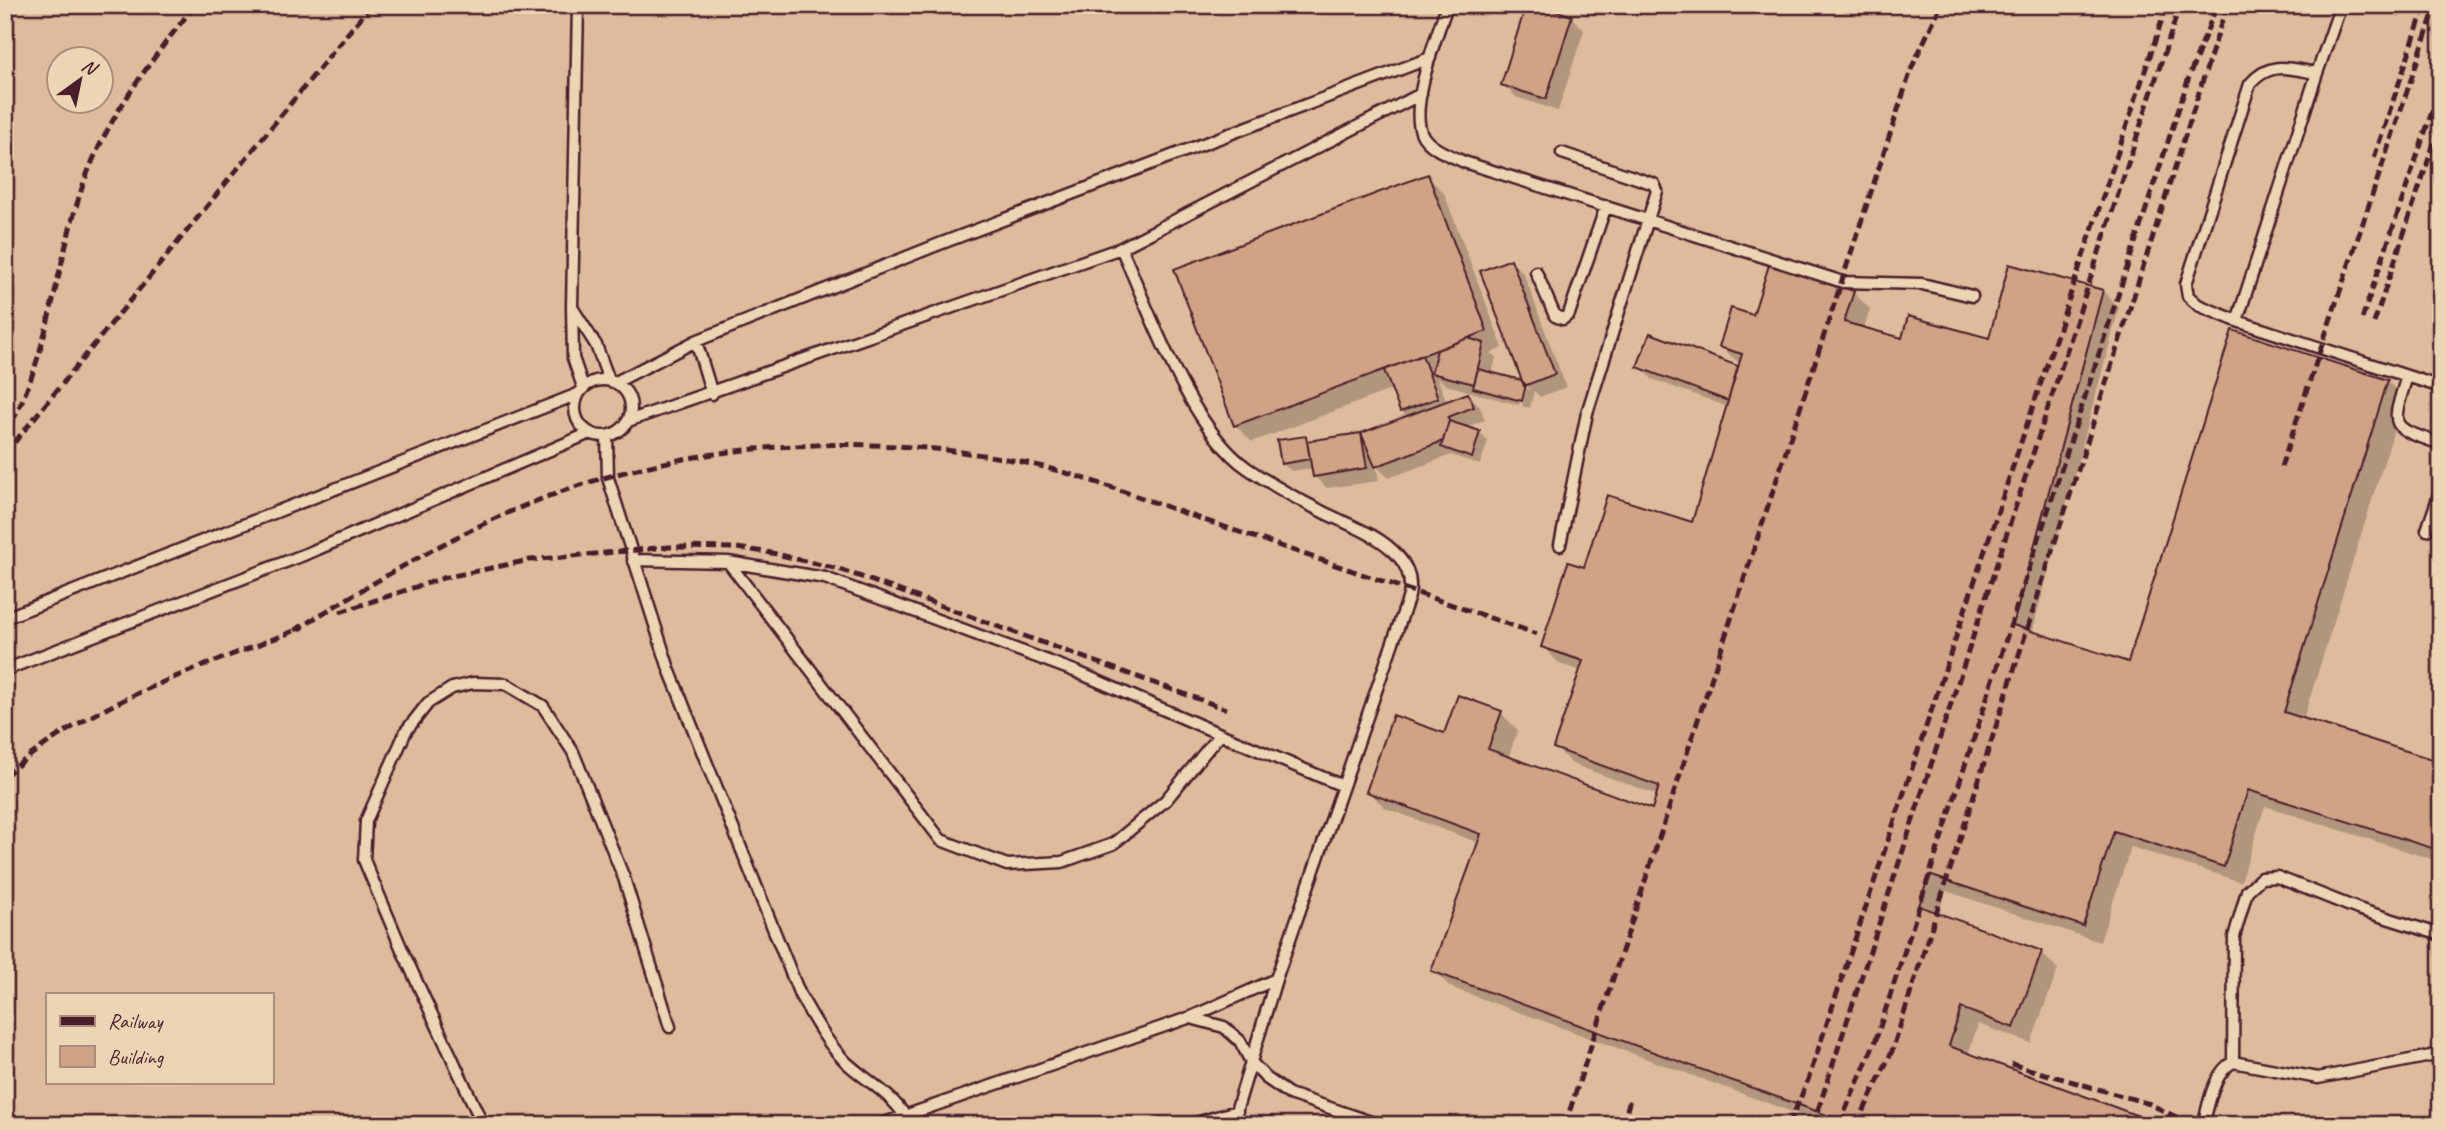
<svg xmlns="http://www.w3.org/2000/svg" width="2446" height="1130" viewBox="0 0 2446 1130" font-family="Caveat,sans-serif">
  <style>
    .built { fill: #debb9d; fill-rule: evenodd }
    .shadow { fill: #0003 }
    .building { fill: #d0a386; stroke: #4a1f2b; stroke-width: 2 }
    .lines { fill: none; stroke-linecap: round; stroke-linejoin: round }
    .service-casing { stroke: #4a1f2b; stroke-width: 15 }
    .service { stroke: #ecd5b5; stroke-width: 10 }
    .rail { stroke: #4a1f2b; stroke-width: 5; stroke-dasharray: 10 5; stroke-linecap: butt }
  </style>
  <rect width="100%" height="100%" fill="#e8caaa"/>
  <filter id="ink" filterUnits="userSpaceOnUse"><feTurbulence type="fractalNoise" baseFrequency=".0143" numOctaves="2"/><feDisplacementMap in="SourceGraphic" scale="14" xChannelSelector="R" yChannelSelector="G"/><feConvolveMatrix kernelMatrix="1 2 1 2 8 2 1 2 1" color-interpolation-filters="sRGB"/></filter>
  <g filter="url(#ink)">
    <path class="built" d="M 5,5 L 2441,5 L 2441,1125 L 5,1125 ZM 60,60 L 102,60 L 102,102 L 60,102 ZM 47,995 L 271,995 L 271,1083 L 47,1083 Z"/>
    <path class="shadow" d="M 1571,17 L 1584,30 L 1558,111 L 1516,97 L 1503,84 Z
      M 1427,176 L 1444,193 L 1503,348 L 1491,353 L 1496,357 L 1492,374 L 1524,386 L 1519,405 L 1446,385 L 1437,377 L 1447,402 L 1468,395 L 1480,407 L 1485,420 L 1464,428 L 1480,433 L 1488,441 L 1480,465 L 1451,455 L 1389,478 L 1376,466 L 1379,481 L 1327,488 L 1314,476 L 1313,468 L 1291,471 L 1282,463 L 1305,437 L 1310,442 L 1362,434 L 1407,417 L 1401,411 L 1393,389 L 1252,442 L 1235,425 Z
      M 1511,261 L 1524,274 L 1566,387 L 1540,397 L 1534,391 L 1530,408 L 1522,406 L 1527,388 L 1530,392 L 1482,272 Z
      M 2103,291 L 2119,308 L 2032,633 L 2129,664 L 2387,381 L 2404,398 L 2303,720 L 2441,764 L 2441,862 L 2265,806 L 2241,882 L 2131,847 L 2100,942 L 1946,891 L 1938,915 L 2041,952 L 2058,969 L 2031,1043 L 1978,1024 L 1968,1055 L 2160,1125 L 1828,1125 L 1450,987 L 1433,970 L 1479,843 L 1385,808 L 1368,791 L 1445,735 L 1501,713 L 1518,730 L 1508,758 L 1653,811 L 1658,795 L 1572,764 L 1555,747 L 1582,671 L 1560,664 L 1543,647 L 1585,570 L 1693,524 L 1728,407 L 1652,379 L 1639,366 L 1651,335 L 1740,368 L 1740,364 L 1721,347 L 1755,317 L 1853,292 L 1870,309 L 1864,329 L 1904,340 L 1990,340 Z"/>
    <path class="building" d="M 1526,5 L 1539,5 L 1572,16 L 1546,99 L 1501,85 Z
      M 1428,174 L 1487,331 L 1234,426 L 1174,269 Z
      M 1511,259 L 1555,374 L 1524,386 L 1480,271 Z
      M 2009,264 L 2103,290 L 2013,625 L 2128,662 L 2232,330 L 2388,380 L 2284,712 L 2441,762 L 2441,851 L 2248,790 L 2224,867 L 2114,831 L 2083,926 L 1929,875 L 1919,906 L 2042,951 L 2014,1028 L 1961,1008 L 1949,1046 L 2163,1125 L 1854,1125 L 1431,971 L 1481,834 L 1366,792 L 1393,715 L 1444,733 L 1458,695 L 1502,711 L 1488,749 L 1652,809 L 1659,786 L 1553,748 L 1583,661 L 1541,647 L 1568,562 L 1584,567 L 1607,495 L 1692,522 L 1742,354 L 1719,347 L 1731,308 L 1753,315 L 1769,265 L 1854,291 L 1844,322 L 1902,338 L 1908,316 L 1989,338 Z
      M 1650,333 L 1738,366 L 1728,401 L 1637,367 Z
      M 1468,338 L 1484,343 L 1474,384 L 1431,373 L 1437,350 Z
      M 1422,355 L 1438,398 L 1400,412 L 1384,370 Z
      M 1478,369 L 1521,380 L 1526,385 L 1522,401 L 1473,388 Z
      M 1468,393 L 1474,407 L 1448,417 L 1449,421 L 1443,441 L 1375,467 L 1361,433 Z
      M 1449,421 L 1480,431 L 1472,458 L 1441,447 Z
      M 1361,433 L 1367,468 L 1313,477 L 1307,441 Z
      M 1306,436 L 1310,459 L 1281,464 L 1277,440 Z"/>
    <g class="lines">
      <defs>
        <path id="service" d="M 578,5 L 572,307 L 573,358 L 583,387
          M 1447,5 C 1438,34 1407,109 1423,136 C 1432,150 1450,155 1464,162 L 1843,282 L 1922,284 L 1972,296
          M 2341,5 L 2317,73 C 2289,69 2271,60 2250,84 L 2186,284 L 2188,296 L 2198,305 L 2237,321 L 2441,387
          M 1121,248 C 1150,312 1189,427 1247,468 C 1270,484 1295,498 1321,511 C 1346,524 1379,534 1398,556 C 1408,567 1412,581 1409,596 L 1276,979 L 1232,1125
          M 1536,272 L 1555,316 L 1563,319 L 1569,314 L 1606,206
          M 573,309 L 596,345 L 609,380
          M 2237,321 L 2317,73
          M 696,341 L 712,394
          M 2407,376 C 2391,429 2388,426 2441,444
          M575 408a28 28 0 1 1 56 0a28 28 0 1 1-56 0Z
          M 616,382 L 696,341 L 942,243 L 1430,58
          M 628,421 L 1121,248 L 1421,94
          M 607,436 L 608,478 L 669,669 L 800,995 C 814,1019 827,1044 847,1063 C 869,1083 897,1097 910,1125
          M 2427,530 L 2441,489
          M 1560,545 L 1587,413 L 1657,191 L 1654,184 L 1562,153
          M 633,560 L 728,562 L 825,578 L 1077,672 L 1220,734
          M 728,562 L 941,840 L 1007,865 L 1062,862 L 1113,844 L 1166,800 L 1220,734 L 1343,786
          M 5,618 L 578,394
          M 5,670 L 306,554 L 590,433
          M 1191,1018 L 1224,1027 L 1240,1041 L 1251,1062 L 1266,1078 L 1289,1094 L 1380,1125
          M 2233,1062 L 2234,937 L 2247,891 L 2261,878 L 2277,877 L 2358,909 L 2441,935
          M 483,1125 L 403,952 L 364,860 L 366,821 L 406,731 L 428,703 L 452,688 L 473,683 L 506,684 L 543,706 L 573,752 L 624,878 L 670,1027
          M 878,1125 L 1191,1017 L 1276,979
          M 1189,1125 L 1237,1111
          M 2203,1125 C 2209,1104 2213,1073 2233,1062 L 2318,1078 L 2441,1054"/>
      </defs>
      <use href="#service" class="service-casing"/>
      <use href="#service" class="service"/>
      <path class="rail" d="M 2374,158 L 2425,5
        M 2362,319 L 2441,85
        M 2374,323 L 2441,122
        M 5,435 C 49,359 54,273 81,191 C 104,121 149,63 195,5
        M 5,454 L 371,5
        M 2281,467 L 2436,5
        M 340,612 L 443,578 L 530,560 L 669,547 L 737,548 L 772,553 L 842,570 L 1226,709
        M 295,630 C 374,583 453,533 539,500 C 686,442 858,431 1012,460 C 1081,473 1147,501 1213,523 C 1321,560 1429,597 1537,634
        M 5,776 C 90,701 201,668 304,627
        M 2011,1064 L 2150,1104 L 2192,1125
        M 1565,1125 L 1912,67 L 1941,5
        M 1623,1125 L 1630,1099
        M 1691,1125 L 1693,1119
        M 1789,1125 L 1808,1080 L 2167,5
        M 1813,1125 L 2180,5
        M 1839,1125 L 1875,1042 L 2190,74 L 2217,5
        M 1857,1125 L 1892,1051 L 2227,5"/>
    </g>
  </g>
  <rect width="2446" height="1130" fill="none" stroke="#ecd5b5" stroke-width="28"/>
  <rect x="14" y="14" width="2418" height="1102" fill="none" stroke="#4a1f2b" stroke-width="2.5" filter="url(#ink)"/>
  <rect x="46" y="993" width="228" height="91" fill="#ecd5b5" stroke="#ab8c7e" stroke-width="2"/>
  <rect x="60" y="1016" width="35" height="10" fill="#4a1f2b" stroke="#ab8c7e" stroke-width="2"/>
  <text x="108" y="1028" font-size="21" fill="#4a1f2b">Railway</text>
  <rect x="60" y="1046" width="35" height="21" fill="#d0a386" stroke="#ab8c7e" stroke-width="2"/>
  <text x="108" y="1064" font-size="21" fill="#4a1f2b">Building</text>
  <g transform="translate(80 80) rotate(33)"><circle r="33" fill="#ecd5b5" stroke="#ab8c7e" stroke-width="2"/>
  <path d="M0-5L12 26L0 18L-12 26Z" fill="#4a1f2b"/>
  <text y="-10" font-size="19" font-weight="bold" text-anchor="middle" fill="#4a1f2b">N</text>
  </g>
</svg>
